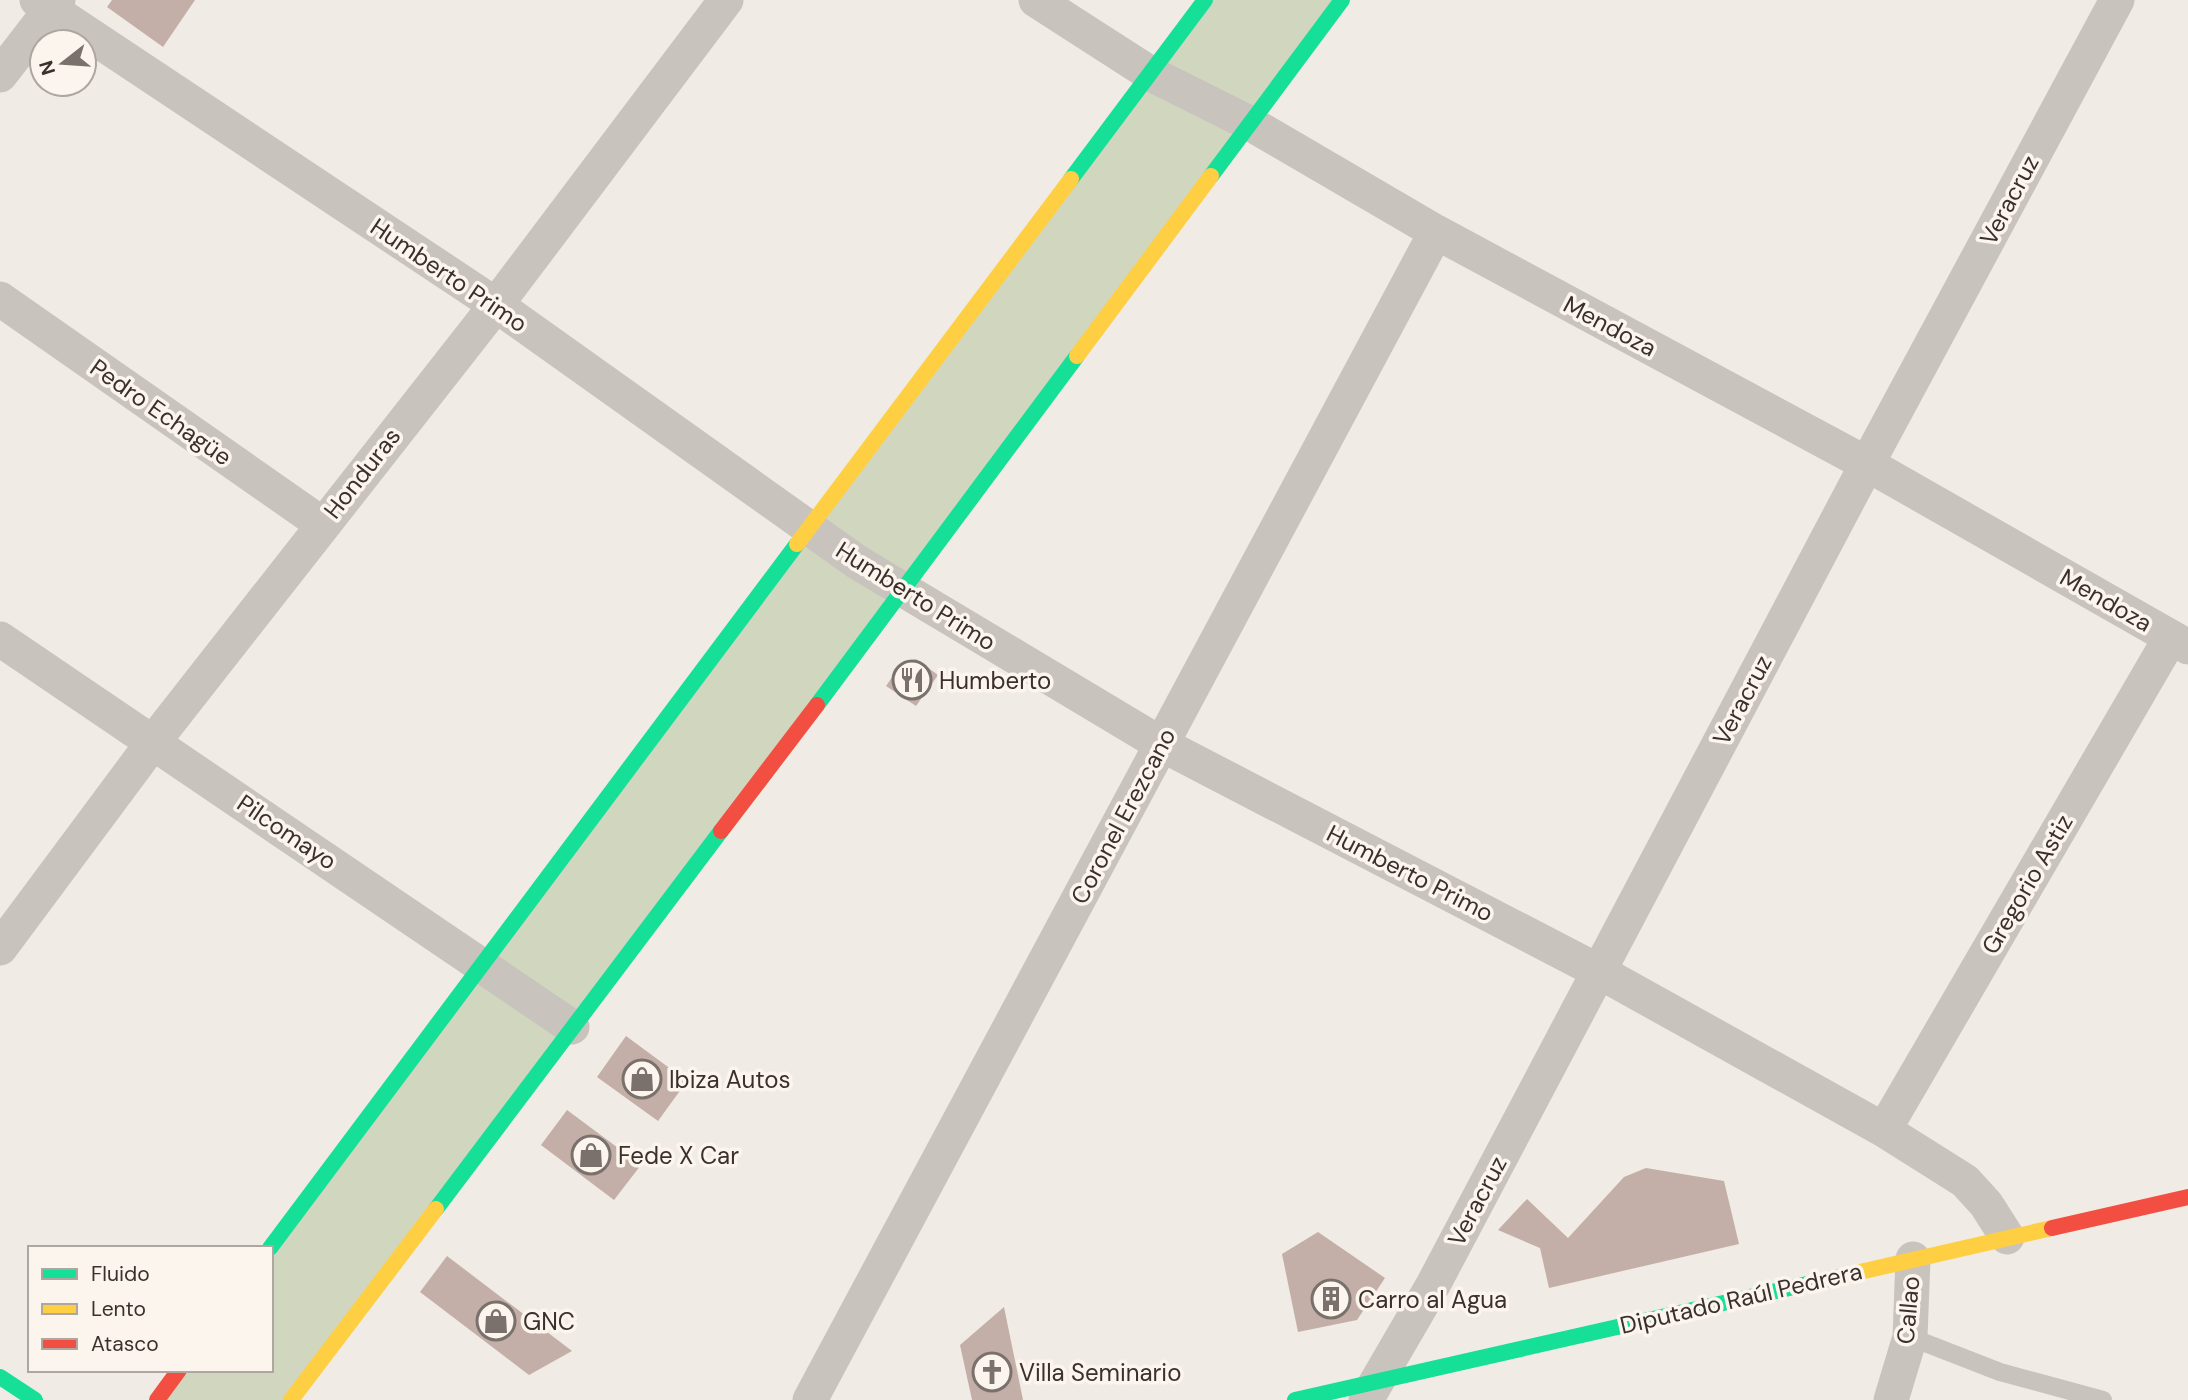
<svg xmlns="http://www.w3.org/2000/svg" width="2188" height="1400" viewBox="0 0 2188 1400" font-family="'DM Sans',sans-serif">
  <style>
    .green { fill: #d1d6bf }
    .building { fill: #c3afa7 }
    .lines { fill: none; stroke-linecap: round; stroke-linejoin: round }
    .lane { stroke: #c9c3be; stroke-width: 18 }
    .street { stroke: #c9c3be; stroke-width: 35 }
    .fast { stroke: #16e098; stroke-width: 16 }
    .slow { stroke: #ffcf43; stroke-width: 16 }
    .jam { stroke: #f24e42; stroke-width: 16 }
    .labels { text-anchor: middle; dominant-baseline: central; stroke-width: 7; stroke-linejoin: round; paint-order: stroke }
    .street-label { font-size: 24px; fill: #3b302b; stroke: #fbf5ee }
    .poi-label { font-size: 24px; fill: #3b302b; stroke: #fbf5ee; text-anchor: start }
  </style>
  <rect width="100%" height="100%" fill="#f0ebe5"/>
  <path class="green" d="M 1205,0 L 1342,0 L 291,1400 L 157,1400 L 179,1370 L 271,1370 L 271,1248 Z"/>
  <path class="building" d="M 112,0 L 195,0 L 163,47 L 107,7 Z
    M 916,659 L 938,675 L 916,706 L 886,686 L 901,664 Z
    M 626,1036 L 687,1081 L 658,1121 L 597,1077 Z
    M 567,1110 L 641,1165 L 614,1200 L 541,1145 Z
    M 1646,1168 L 1724,1181 L 1739,1244 L 1549,1288 L 1540,1248 L 1498,1230 L 1527,1199 L 1568,1238 L 1624,1177 Z
    M 1318,1232 L 1385,1278 L 1357,1320 L 1298,1332 L 1282,1254 Z
    M 447,1256 L 572,1351 L 529,1375 L 420,1292 Z
    M 1004,1307 L 1023,1400 L 972,1400 L 960,1345 Z"/>
  <g class="lines">
    <path class="lane" d="M 1910,1337 L 2000,1372 L 2103,1400"/>
    <path class="street" d="M 37,0 L 496,305 L 857,562 L 1161,744 L 1598,971 L 1884,1130 L 1965,1181 L 1986,1204 L 2007,1237
      M 1036,0 L 1151,74 L 1251,124 L 1436,232 L 1867,464 L 2188,647
      M 0,75 L 58,0
      M 0,299 L 322,524
      M 0,639 L 572,1027
      M 0,948 L 154,741 L 496,305 L 726,0
      M 1884,1130 L 2171,637
      M 810,1400 L 1436,232
      M 1366,1400 L 1433,1285 L 1867,464 L 2117,0
      M 1891,1400 L 1910,1337 L 1913,1259"/>
    <path class="fast" d="M 1211,176 L 1342,0
      M 1071,179 L 1205,0
      M 817,705 L 1077,356
      M 436,1209 L 721,831
      M 270,1248 L 797,544
      M 0,1377 L 35,1400
      M 1295,1400 L 1838,1277"/>
    <path class="slow" d="M 1077,356 L 1211,176
      M 797,544 L 1071,179
      M 1838,1277 L 2052,1228
      M 291,1400 L 436,1209"/>
    <path class="jam" d="M 721,831 L 817,705
      M 2052,1228 L 2188,1197
      M 157,1400 L 179,1370"/>
  </g>
  <defs>
    <symbol id="restaurant-ring" viewBox="-11 -11 22 22"><circle r="9.5" fill="#fbf5ee" stroke="#7a716c" stroke-width="1.5"/><path d="M-5-6h1v4h1v-4h1v4h1v-4h1v5L-1.5 .5V6h-2V.5L-5-1ZM5-6V6H3V1.5H1.5Q1.5-4 5-6Z" fill="#7a716c"/></symbol>
    <symbol id="shop-ring" viewBox="-11 -11 22 22"><circle r="9.5" fill="#fbf5ee" stroke="#7a716c" stroke-width="1.5"/><path d="M-5-2.5h2.3a2.7 3.5 0 0 1 5.4 0H5L5.5 6h-11ZM-1.5-2.5h3a1.5 2.3 0 0 0-3 0Z" fill="#7a716c"/></symbol>
    <symbol id="building-ring" viewBox="-11 -11 22 22"><circle r="9.5" fill="#fbf5ee" stroke="#7a716c" stroke-width="1.5"/><path d="M-4-6H4V6H1V3H-1V6H-4ZM-2.5-4.3h1.7v1.8h-1.7ZM.8-4.3h1.7v1.8H.8ZM-2.5-1h1.7V.8h-1.7ZM.8-1h1.7V.8H.8Z" fill="#7a716c"/></symbol>
    <symbol id="church-ring" viewBox="-11 -11 22 22"><circle r="9.5" fill="#fbf5ee" stroke="#7a716c" stroke-width="1.5"/><path d="M-1.2-6h2.4v3.5h3.3v2.4h-3.3V6h-2.4V-.1h-3.3v-2.4h3.3Z" fill="#7a716c"/></symbol>
  </defs>
  <g fill-rule="evenodd">
    <use href="#restaurant-ring" x="890" y="658" width="44" height="44"/>
    <use href="#shop-ring" x="620" y="1057" width="44" height="44"/>
    <use href="#shop-ring" x="569" y="1133" width="44" height="44"/>
    <use href="#building-ring" x="1309" y="1277" width="44" height="44"/>
    <use href="#shop-ring" x="474" y="1299" width="44" height="44"/>
    <use href="#church-ring" x="970" y="1350" width="44" height="44"/>
  </g>
  <g class="labels">
    <g class="street-label">
      <text transform="translate(2009 200) rotate(-62)">Veracruz</text>
      <text transform="translate(449 275) rotate(34)">Humberto Primo</text>
      <text transform="translate(1610 326) rotate(28)">Mendoza</text>
      <text transform="translate(161 412) rotate(35)">Pedro Echagüe</text>
      <text transform="translate(362 473) rotate(-52)">Honduras</text>
      <text transform="translate(916 596) rotate(32)">Humberto Primo</text>
      <text transform="translate(2106 600) rotate(30)">Mendoza</text>
      <text transform="translate(1742 700) rotate(-62)">Veracruz</text>
      <text transform="translate(1123 816) rotate(-62)">Coronel Erezcano</text>
      <text transform="translate(287 832) rotate(34)">Pilcomayo</text>
      <text transform="translate(1410 873) rotate(27)">Humberto Primo</text>
      <text transform="translate(2027 884) rotate(-60)">Gregorio Astiz</text>
      <text transform="translate(1477 1201) rotate(-62)">Veracruz</text>
      <text transform="translate(1741 1298) rotate(-13)">Diputado Raúl Pedrera</text>
      <text transform="translate(1908 1310) rotate(-85)">Callao</text>
    </g>
    <g class="poi-label">
      <text x="939" y="680">Humberto</text>
      <text x="669" y="1079">Ibiza Autos</text>
      <text x="618" y="1155">Fede X Car</text>
      <text x="1358" y="1299">Carro al Agua</text>
      <text x="523" y="1321">GNC</text>
      <text x="1019" y="1372">Villa Seminario</text>
    </g>
  </g>
  <rect x="28" y="1246" width="245" height="126" fill="#fbf5ee" stroke="#aea6a0" stroke-width="2"/>
  <rect x="42" y="1269" width="35" height="10" fill="#16e098" stroke="#aea6a0" stroke-width="2"/>
  <text x="91" y="1281" font-size="21" fill="#3b302b">Fluido</text>
  <rect x="42" y="1304" width="35" height="10" fill="#ffcf43" stroke="#aea6a0" stroke-width="2"/>
  <text x="91" y="1316" font-size="21" fill="#3b302b">Lento</text>
  <rect x="42" y="1339" width="35" height="10" fill="#f24e42" stroke="#aea6a0" stroke-width="2"/>
  <text x="91" y="1351" font-size="21" fill="#3b302b">Atasco</text>
  <g transform="translate(63 63) rotate(253)"><circle r="33" fill="#fbf5ee" stroke="#aea6a0" stroke-width="2"/>
  <path d="M0-5L12 26L0 18L-12 26Z" fill="#7a716c"/>
  <text y="-10" font-size="19" font-weight="bold" text-anchor="middle" fill="#3b302b">N</text>
  </g>
</svg>
